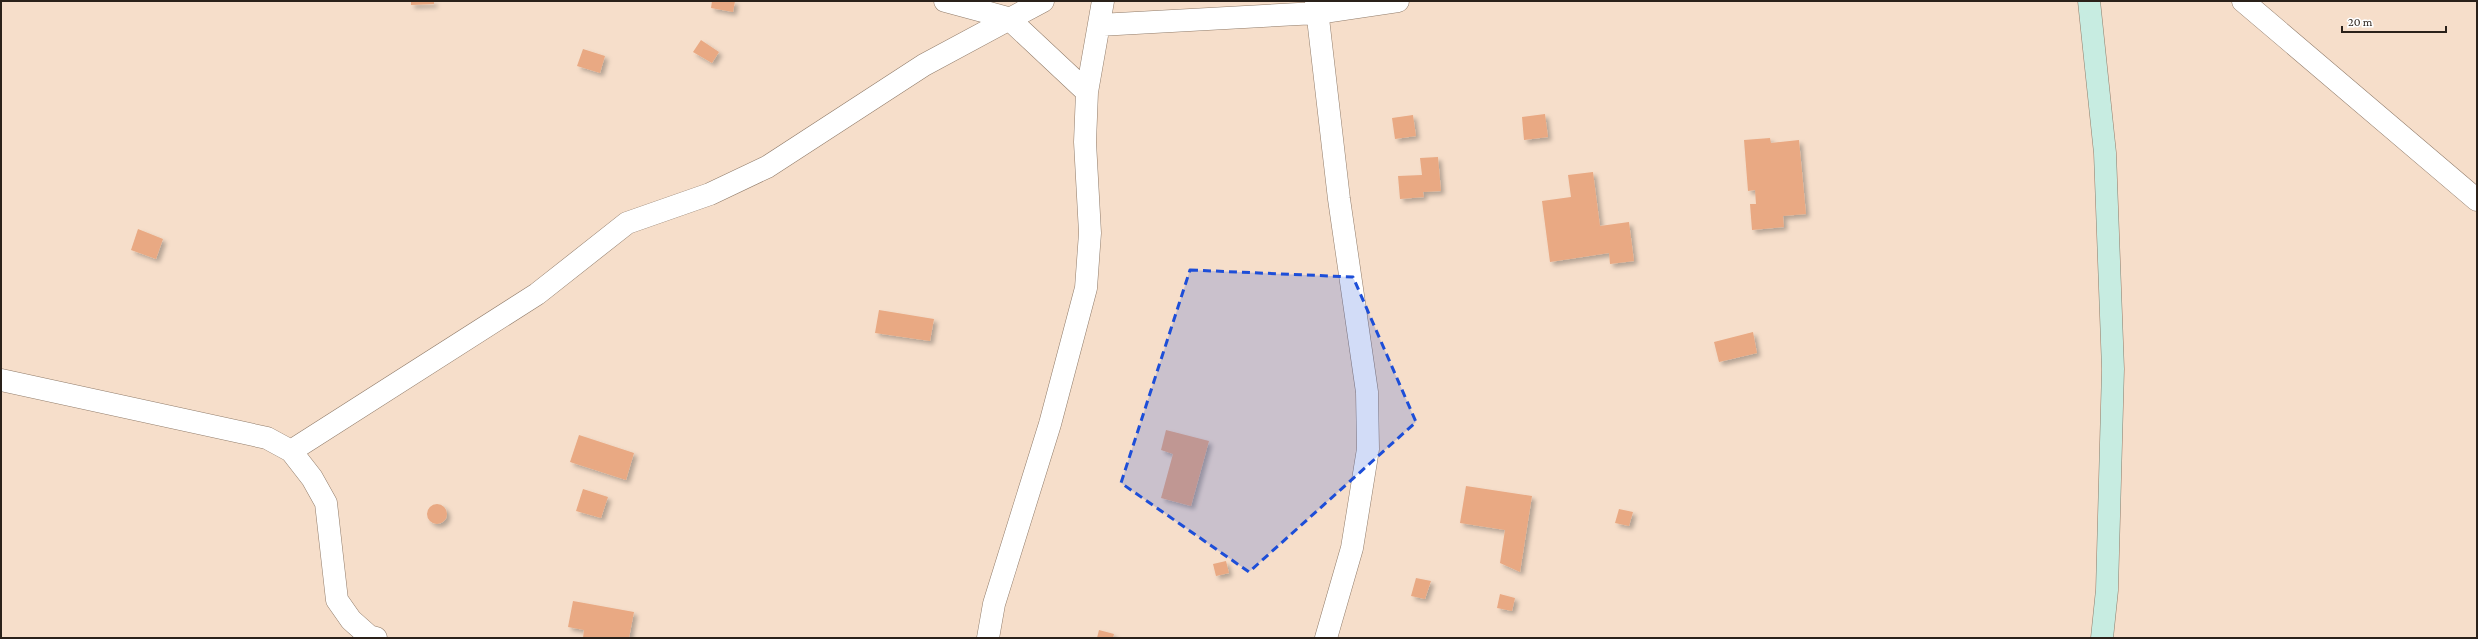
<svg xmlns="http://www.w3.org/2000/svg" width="2478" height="639" viewBox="0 0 2478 639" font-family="'Crimson Pro',serif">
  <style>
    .building { fill: #e9a983; filter: url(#shadow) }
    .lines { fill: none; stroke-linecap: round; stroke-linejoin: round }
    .street-casing { stroke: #907b69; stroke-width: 23 }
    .secondary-casing { stroke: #907b69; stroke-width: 23 }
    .street { stroke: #fff; stroke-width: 22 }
    .secondary { stroke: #c7ece1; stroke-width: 22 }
    .marked { fill: #1d4ed8; fill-opacity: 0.2; stroke: #1d4ed8; stroke-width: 3; stroke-dasharray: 8 5; stroke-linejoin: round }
  </style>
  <defs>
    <filter id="shadow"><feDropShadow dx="3.5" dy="3.5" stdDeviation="2" flood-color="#0004"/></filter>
  </defs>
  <rect width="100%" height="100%" fill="#f6deca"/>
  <path class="building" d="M 411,1 L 434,1 L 434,4 L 411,5 Z
    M 712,1 L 735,1 L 733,12 L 711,8 Z
    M 701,40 L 719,52 L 712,63 L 693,52 Z
    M 583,49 L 605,56 L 600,73 L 577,66 Z
    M 1545,114 L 1548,137 L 1524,140 L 1522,117 Z
    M 1413,115 L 1416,136 L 1395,139 L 1392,118 Z
    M 1770,138 L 1771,143 L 1799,140 L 1806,214 L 1783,216 L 1784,227 L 1752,230 L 1750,204 L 1756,204 L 1755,190 L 1748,191 L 1744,140 Z
    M 1438,157 L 1441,191 L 1423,192 L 1424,197 L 1400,199 L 1398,176 L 1422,175 L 1420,158 Z
    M 1593,172 L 1600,226 L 1629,222 L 1634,261 L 1610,264 L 1609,253 L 1550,262 L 1542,201 L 1571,197 L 1568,175 Z
    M 138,229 L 163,239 L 156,259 L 131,250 Z
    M 879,310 L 934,319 L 930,341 L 875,333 Z
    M 1753,332 L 1757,353 L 1719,362 L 1714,342 Z
    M 1166,430 L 1209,441 L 1191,506 L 1161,498 L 1173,454 L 1161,450 Z
    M 579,435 L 634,453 L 626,480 L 570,462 Z
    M 1466,486 L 1532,496 L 1520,572 L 1500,563 L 1505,530 L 1460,523 Z
    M 583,489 L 608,497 L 601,518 L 576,511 Z
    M427 514a10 10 0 1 1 20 0a10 10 0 1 1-20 0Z
    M 1619,509 L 1633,512 L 1629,526 L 1615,523 Z
    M 1226,561 L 1229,573 L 1216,576 L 1213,564 Z
    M 1416,578 L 1431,581 L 1425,599 L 1411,596 Z
    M 1500,594 L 1515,598 L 1512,611 L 1497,608 Z
    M 573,601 L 634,612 L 629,638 L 583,638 L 584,630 L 568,627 Z
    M 1099,630 L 1114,634 L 1113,638 L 1097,638 Z"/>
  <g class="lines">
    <defs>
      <path id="street" d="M 945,1 L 1008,18 L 1087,92
        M 1316,1 L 1339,199 L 1367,392 L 1368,449 L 1352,548 L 1326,638
        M 2243,1 L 2477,200
        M 1099,25 L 1317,13 L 1398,1
        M 1,380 L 267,438 L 291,451 L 312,478 L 326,503 L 337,600 L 351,620 L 369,636 L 376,638
        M 291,451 L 537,294 L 627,223 L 710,194 L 767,167 L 924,65 L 1043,1
        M 988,638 L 994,604 L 1050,424 L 1086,288 L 1090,233 L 1085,142 L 1087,92 L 1103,1"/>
      <path id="secondary" d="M 2089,1 L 2105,153 L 2113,369 L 2107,590 L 2102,638"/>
    </defs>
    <use href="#street" class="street-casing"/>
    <use href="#secondary" class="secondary-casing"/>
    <use href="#street" class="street"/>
    <use href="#secondary" class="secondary"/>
  </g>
  <path class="marked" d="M 1190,270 L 1353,277 L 1416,422 L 1249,572 L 1121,483 Z"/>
  <rect width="2478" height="639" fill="none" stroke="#2a211a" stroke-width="4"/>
  <path d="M2342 26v6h104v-6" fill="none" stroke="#2a211a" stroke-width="2"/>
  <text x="2348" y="26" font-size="12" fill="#2a211a" stroke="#ffffff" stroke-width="3" paint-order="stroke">20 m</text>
</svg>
